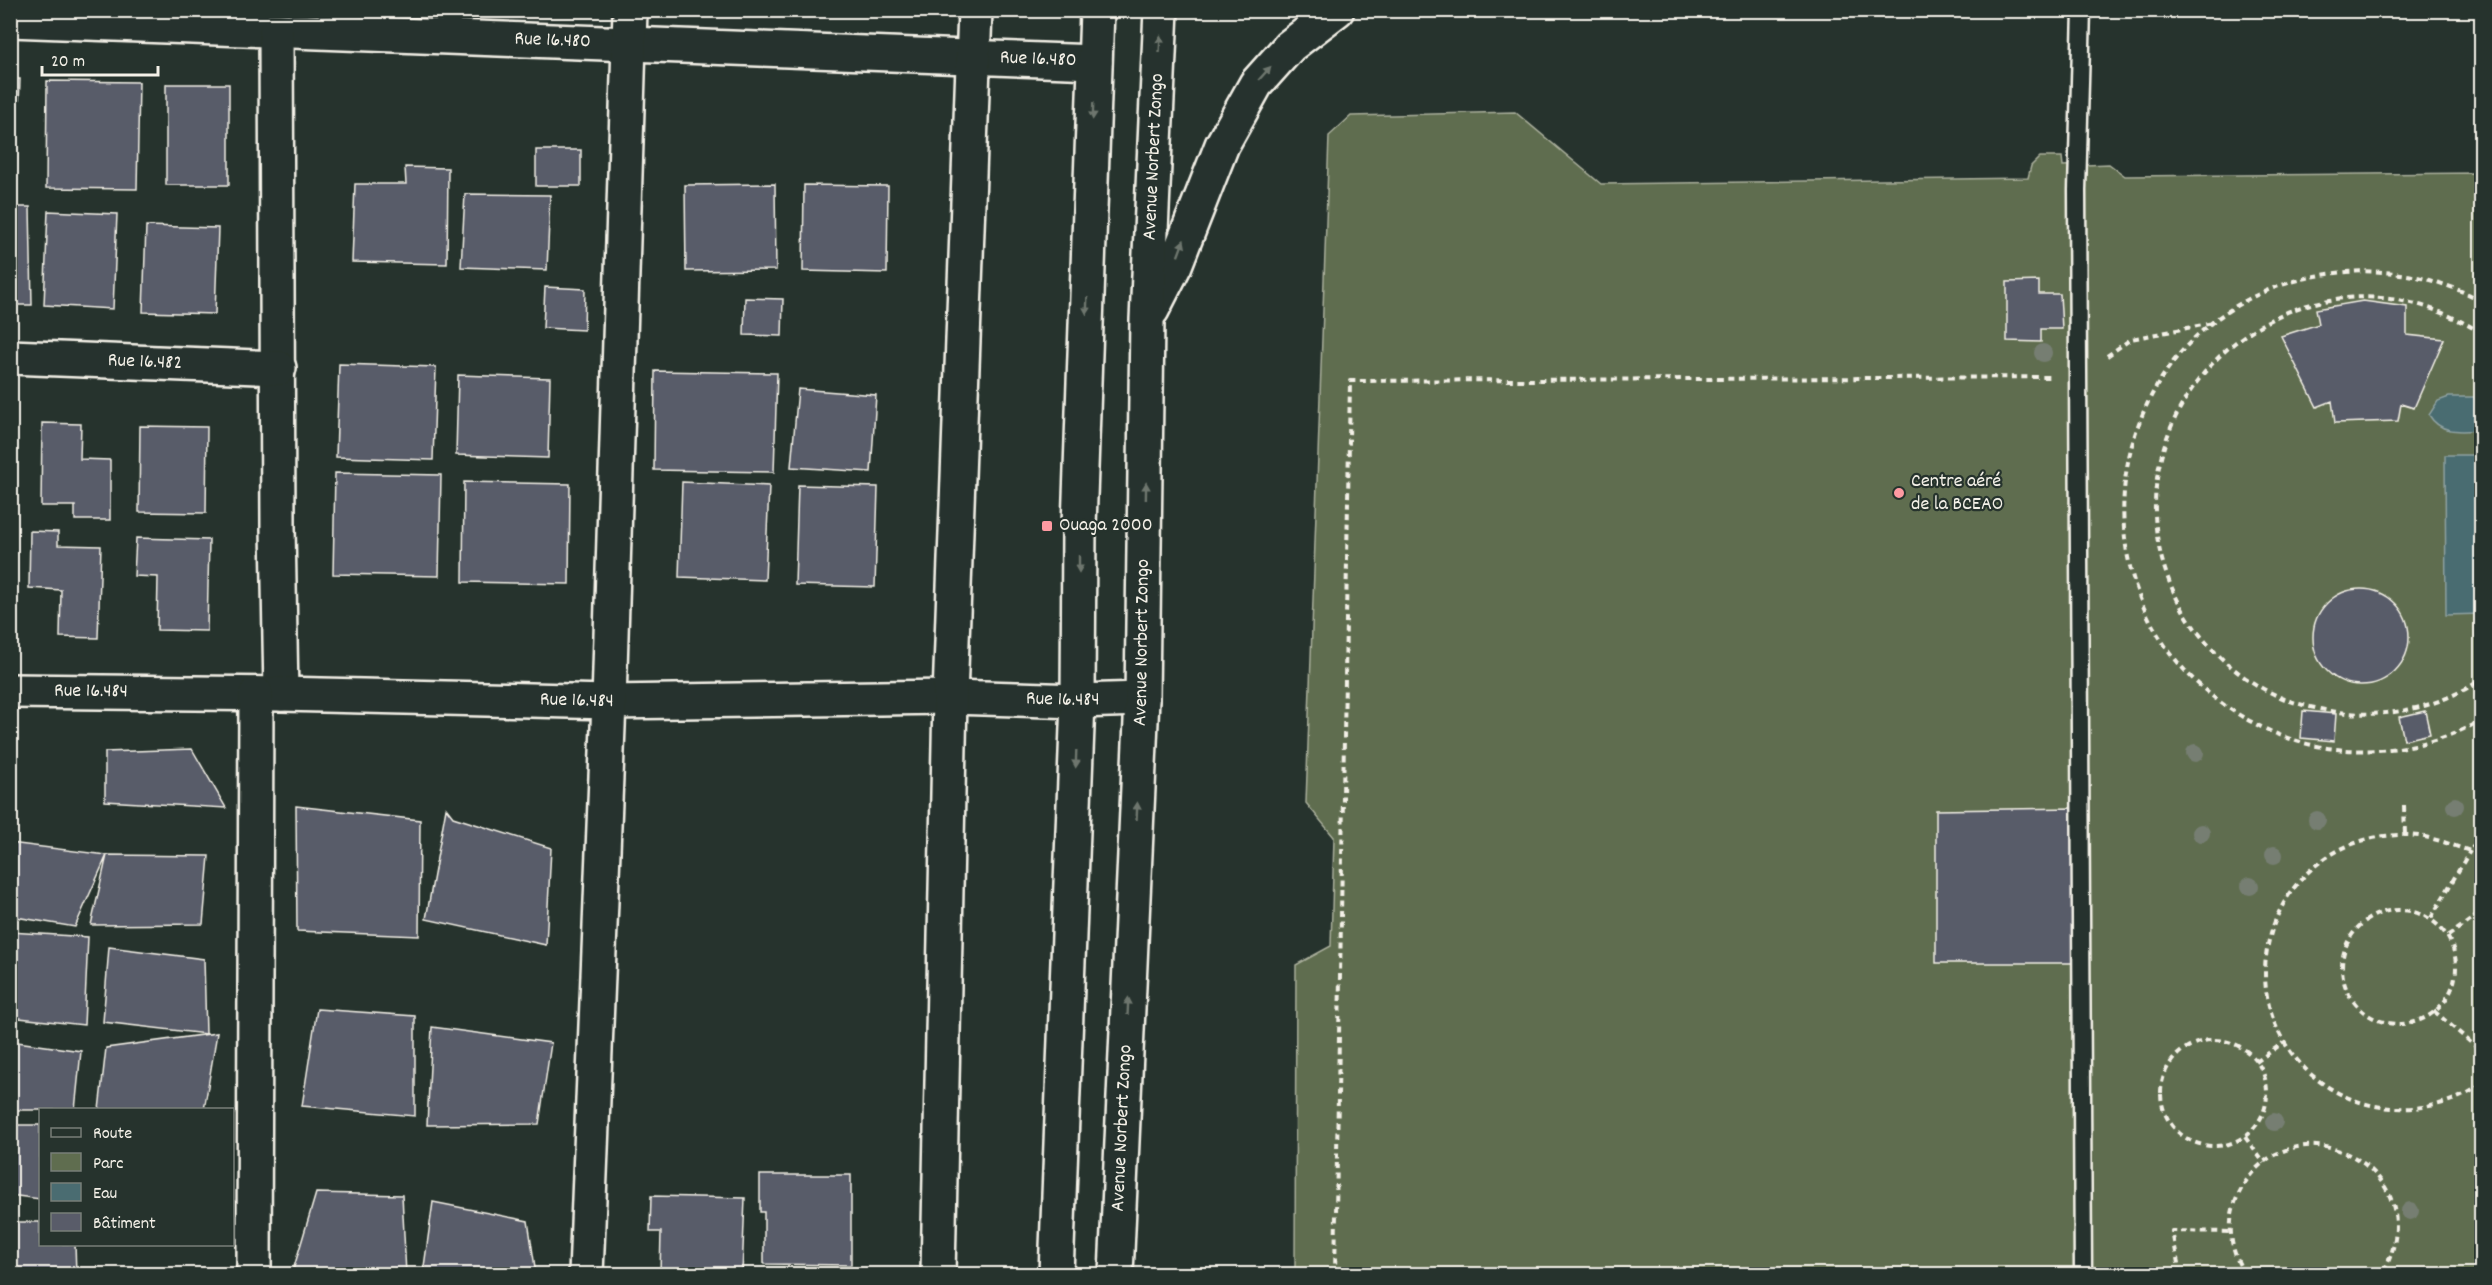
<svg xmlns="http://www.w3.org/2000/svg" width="2492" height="1285" viewBox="0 0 2492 1285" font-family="Dekko,sans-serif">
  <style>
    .green { fill: #5f6d4f; stroke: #aaaf9c; stroke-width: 1.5 }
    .water { fill: #4a6c71; stroke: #8ea1a1; stroke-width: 1.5 }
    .building { fill: #595c69; stroke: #f4f1e8; stroke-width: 1.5 }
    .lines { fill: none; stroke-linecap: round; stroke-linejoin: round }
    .service-casing { stroke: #f4f1e8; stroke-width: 21 }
    .minor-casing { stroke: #f4f1e8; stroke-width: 38 }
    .primary-casing { stroke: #f4f1e8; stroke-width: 38 }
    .path { stroke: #f4f1e8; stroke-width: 4; stroke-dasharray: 6 4.5; stroke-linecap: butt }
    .service { stroke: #26332d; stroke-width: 16 }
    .minor { stroke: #26332d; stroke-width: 33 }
    .primary { stroke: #26332d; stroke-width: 33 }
    .tree { fill: #767e72 }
    .oneway { fill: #6e766e }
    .poi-dot { fill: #ff9aa2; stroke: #26332d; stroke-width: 2 }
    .labels { text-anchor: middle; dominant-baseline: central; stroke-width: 4.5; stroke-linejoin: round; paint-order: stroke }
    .street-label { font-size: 20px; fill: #f4f1e8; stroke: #26332d }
    .poi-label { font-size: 20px; fill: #f4f1e8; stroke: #26332d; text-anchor: start }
  </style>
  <rect width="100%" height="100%" fill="#26332d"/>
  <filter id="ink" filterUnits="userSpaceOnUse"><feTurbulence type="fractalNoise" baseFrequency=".0167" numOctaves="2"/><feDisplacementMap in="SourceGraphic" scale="12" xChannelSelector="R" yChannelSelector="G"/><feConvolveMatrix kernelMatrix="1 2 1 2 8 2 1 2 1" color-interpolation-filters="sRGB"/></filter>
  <g filter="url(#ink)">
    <path class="green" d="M 1515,112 L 1601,184 L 2028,178 L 2031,166 L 2040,157 L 2062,157 L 2063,166 L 2109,164 L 2125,176 L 2481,173 L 2481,1274 L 1295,1274 L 1296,965 L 1331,946 L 1334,837 L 1306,803 L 1329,136 L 1351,116 Z"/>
    <path class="water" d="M 2449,397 L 2481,397 L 2481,430 C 2462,431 2441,435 2429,415 L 2438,401 Z
      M 2445,455 L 2481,455 L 2481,614 L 2446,615 Z"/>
    <path class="building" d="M 10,79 L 20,79 L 16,182 L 10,181 Z
      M 47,81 L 139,82 L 137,189 L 46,188 Z
      M 166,84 L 229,84 L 229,185 L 166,185 Z
      M 536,150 L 581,150 L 581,186 L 536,186 Z
      M 405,167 L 448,168 L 447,264 L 352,262 L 355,184 L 406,184 Z
      M 775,184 L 776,270 L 686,271 L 685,185 Z
      M 804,185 L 888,186 L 887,273 L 803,271 Z
      M 465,194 L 550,195 L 547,270 L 461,267 Z
      M 10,207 L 30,207 L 32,305 L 10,305 Z
      M 48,211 L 117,214 L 113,309 L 44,305 Z
      M 146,226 L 218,228 L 215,314 L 143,312 Z
      M 2039,281 L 2039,294 L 2060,294 L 2062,329 L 2041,329 L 2041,342 L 2007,341 L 2007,282 Z
      M 545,287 L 585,289 L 584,330 L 543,328 Z
      M 745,298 L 783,299 L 782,336 L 744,335 Z
      M 2363,301 L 2407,307 L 2407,335 L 2444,339 L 2414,408 L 2401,404 L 2398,421 L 2335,423 L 2332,401 L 2317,407 L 2281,336 L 2319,324 L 2316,309 Z
      M 339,364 L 436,367 L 433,460 L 336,457 Z
      M 655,371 L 777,373 L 774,472 L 654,470 Z
      M 458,375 L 550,378 L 548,458 L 456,455 Z
      M 798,389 L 876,395 L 871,472 L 791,467 Z
      M 42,423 L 81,424 L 80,459 L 110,460 L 110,520 L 75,520 L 75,506 L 41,506 Z
      M 140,426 L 207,427 L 206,513 L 139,512 Z
      M 10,428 L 15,428 L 12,524 L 10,524 Z
      M 335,473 L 441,475 L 439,576 L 333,574 Z
      M 464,482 L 570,484 L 569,584 L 463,582 Z
      M 682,482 L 769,486 L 765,580 L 679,577 Z
      M 798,485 L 878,487 L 875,587 L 795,585 Z
      M 30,531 L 58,532 L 58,545 L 101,546 L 98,638 L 60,637 L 61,590 L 29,588 Z
      M 136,538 L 209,540 L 207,631 L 157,630 L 158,577 L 134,576 Z
      M2313 637a48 48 0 1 1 96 0a48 48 0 1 1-96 0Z
      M 2303,711 L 2336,714 L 2334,741 L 2301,738 Z
      M 2425,711 L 2430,734 L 2404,740 L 2399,717 Z
      M 192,749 L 226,808 L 105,801 L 105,752 Z
      M 296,806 L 420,820 L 419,936 L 297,931 Z
      M 446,808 L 453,817 L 551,848 L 546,945 L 426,919 Z
      M 2075,808 L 2076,963 L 1936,963 L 1936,810 Z
      M 10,843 L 107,855 L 75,927 L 10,916 Z
      M 107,855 L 209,856 L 203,924 L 91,925 Z
      M 10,932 L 88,937 L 84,1025 L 10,1017 Z
      M 109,947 L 204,959 L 206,1034 L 103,1022 Z
      M 317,1009 L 415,1016 L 415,1116 L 302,1106 Z
      M 432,1027 L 551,1043 L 539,1124 L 427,1125 Z
      M 217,1033 L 204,1110 L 99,1110 L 106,1048 Z
      M 10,1041 L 81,1051 L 75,1110 L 10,1110 Z
      M 10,1125 L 40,1125 L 40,1199 L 10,1195 Z
      M 760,1175 L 851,1175 L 851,1265 L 764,1264 L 764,1212 L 760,1212 Z
      M 316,1193 L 402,1195 L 406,1274 L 292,1274 Z
      M 651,1196 L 745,1198 L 742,1274 L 660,1274 L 661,1232 L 650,1232 Z
      M 433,1202 L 528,1221 L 536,1274 L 423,1274 Z
      M 10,1222 L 40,1222 L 40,1244 L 75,1244 L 76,1274 L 10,1274 Z"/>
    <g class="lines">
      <defs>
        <path id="service" d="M 2082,10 L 2077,190 L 2083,1274"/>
        <g id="minor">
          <path id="s1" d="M 10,20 L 1095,62"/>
          <path d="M 276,32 L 278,527 L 281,694"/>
          <path id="s2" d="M 10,357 L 279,368"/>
          <path id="s3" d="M 10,691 L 281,694 L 609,702 L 950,697 L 1078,701 L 1142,699"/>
          <path d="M 254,1274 L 256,694"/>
          <path d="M 586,1274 L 609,702 L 630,10"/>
          <path d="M 938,1274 L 950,697 L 975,10"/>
        </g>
        <g id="primary">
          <path d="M 1152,310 L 1175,265 L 1222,145 L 1256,84 L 1290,46 L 1337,10"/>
          <path d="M 1056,1274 L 1078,701 L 1079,526 L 1097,10"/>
          <path id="s4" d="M 1116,1274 L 1142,699 L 1147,320 L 1161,10"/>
        </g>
      </defs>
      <use href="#service" class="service-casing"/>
      <use href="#minor" class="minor-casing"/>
      <use href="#primary" class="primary-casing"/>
      <path class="path" d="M 2482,301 C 2437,277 2387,267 2336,273 C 2087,302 2043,637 2277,734 C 2342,761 2421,754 2482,720
        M 2482,333 C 2455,317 2428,305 2397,300 C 2272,279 2157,378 2155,504 C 2154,548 2169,592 2194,627 C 2221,664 2259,693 2303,705 C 2364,722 2428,715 2482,679
        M 2107,356 L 2131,339 L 2213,323
        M 2404,806 L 2405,835
        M 2482,835 L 2470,851 C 2449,844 2428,835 2404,835 C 2276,834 2216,992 2313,1076 C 2332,1092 2357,1104 2382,1107 C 2417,1111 2452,1106 2482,1084
        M2342 967a57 57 0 1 1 114 0a57 57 0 1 1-114 0Z
        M 2431,918 L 2470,851
        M 2448,936 L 2482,912
        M 2434,1011 L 2482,1052
        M2161 1093a53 53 0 1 1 106 0a53 53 0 1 1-106 0Z
        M 2256,1062 L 2283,1043
        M 2245,1137 L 2264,1163
        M 1335,1274 L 1350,381 L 2052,377
        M 2180,1274 L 2172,1231 L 2231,1232
        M 2245,1274 C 2231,1253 2226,1225 2236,1200 C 2282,1089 2444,1166 2382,1274"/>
      <use href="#service" class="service"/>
      <use href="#minor" class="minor"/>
      <use href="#primary" class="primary"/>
    </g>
    <g class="tree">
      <circle cx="2043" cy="353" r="9"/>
      <circle cx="2195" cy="753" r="9"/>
      <circle cx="2455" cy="806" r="9"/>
      <circle cx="2317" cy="820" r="9"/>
      <circle cx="2201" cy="833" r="9"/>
      <circle cx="2274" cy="855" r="9"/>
      <circle cx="2250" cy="886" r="9"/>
      <circle cx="2274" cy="1122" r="9"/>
      <circle cx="2410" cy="1211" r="9"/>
    </g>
    <defs><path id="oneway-solid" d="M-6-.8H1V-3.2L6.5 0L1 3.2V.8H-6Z" transform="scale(1.5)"/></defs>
    <g class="oneway">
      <use href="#oneway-solid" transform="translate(1160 44) rotate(-87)"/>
      <use href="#oneway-solid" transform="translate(1265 73) rotate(-48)"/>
      <use href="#oneway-solid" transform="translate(1093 111) rotate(92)"/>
      <use href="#oneway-solid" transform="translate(1181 248) rotate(-70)"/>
      <use href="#oneway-solid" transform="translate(1087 306) rotate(92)"/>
      <use href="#oneway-solid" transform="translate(1146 491) rotate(-89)"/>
      <use href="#oneway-solid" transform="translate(1079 564) rotate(90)"/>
      <use href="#oneway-solid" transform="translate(1076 759) rotate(92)"/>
      <use href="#oneway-solid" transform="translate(1137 811) rotate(-87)"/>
      <use href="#oneway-solid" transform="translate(1128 1006) rotate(-87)"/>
    </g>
  </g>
  <g class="poi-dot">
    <circle cx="1899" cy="493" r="6"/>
    <rect x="1041" y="520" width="12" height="12" rx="3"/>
  </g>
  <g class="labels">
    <g class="street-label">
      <text stroke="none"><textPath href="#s1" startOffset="543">Rue 16.480</textPath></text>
      <text stroke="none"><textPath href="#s1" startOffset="1029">Rue 16.480</textPath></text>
      <text stroke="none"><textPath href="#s4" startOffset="1118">Avenue Norbert Zongo</textPath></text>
      <text stroke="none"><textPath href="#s2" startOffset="135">Rue 16.482</textPath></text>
      <text stroke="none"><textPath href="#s4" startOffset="632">Avenue Norbert Zongo</textPath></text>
      <text stroke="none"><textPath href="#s3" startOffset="81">Rue 16.484</textPath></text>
      <text stroke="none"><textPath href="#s3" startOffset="1053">Rue 16.484</textPath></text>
      <text stroke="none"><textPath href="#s3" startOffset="567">Rue 16.484</textPath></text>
      <text stroke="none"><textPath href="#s4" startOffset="146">Avenue Norbert Zongo</textPath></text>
    </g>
    <g class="poi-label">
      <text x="1911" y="482">Centre aéré<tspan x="1911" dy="23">de la BCEAO</tspan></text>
      <text x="1059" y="526">Ouaga 2000</text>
    </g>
  </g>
  <rect width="2492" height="1285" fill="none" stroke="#26332d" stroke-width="36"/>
  <rect x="18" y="18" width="2456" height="1249" fill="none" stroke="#f4f1e8" stroke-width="2" filter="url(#ink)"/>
  <rect x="39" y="1108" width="195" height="138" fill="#26332d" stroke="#787f78" stroke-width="1.5"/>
  <rect x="51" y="1128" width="30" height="9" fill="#26332d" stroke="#787f78" stroke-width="1.5"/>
  <text x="93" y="1138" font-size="18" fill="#f4f1e8">Route</text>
  <rect x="51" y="1153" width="30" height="18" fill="#5f6d4f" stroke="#787f78" stroke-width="1.5"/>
  <text x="93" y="1168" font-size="18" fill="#f4f1e8">Parc</text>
  <rect x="51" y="1183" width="30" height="18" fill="#4a6c71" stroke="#787f78" stroke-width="1.5"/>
  <text x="93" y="1198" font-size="18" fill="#f4f1e8">Eau</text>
  <rect x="51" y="1213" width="30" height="18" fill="#595c69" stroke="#787f78" stroke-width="1.5"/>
  <text x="93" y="1228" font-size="18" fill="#f4f1e8">Bâtiment</text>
  <path d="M42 66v9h116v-9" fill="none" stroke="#f4f1e8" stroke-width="3"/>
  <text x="51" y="66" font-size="18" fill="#f4f1e8" stroke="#26332d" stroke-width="4.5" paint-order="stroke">20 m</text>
</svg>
